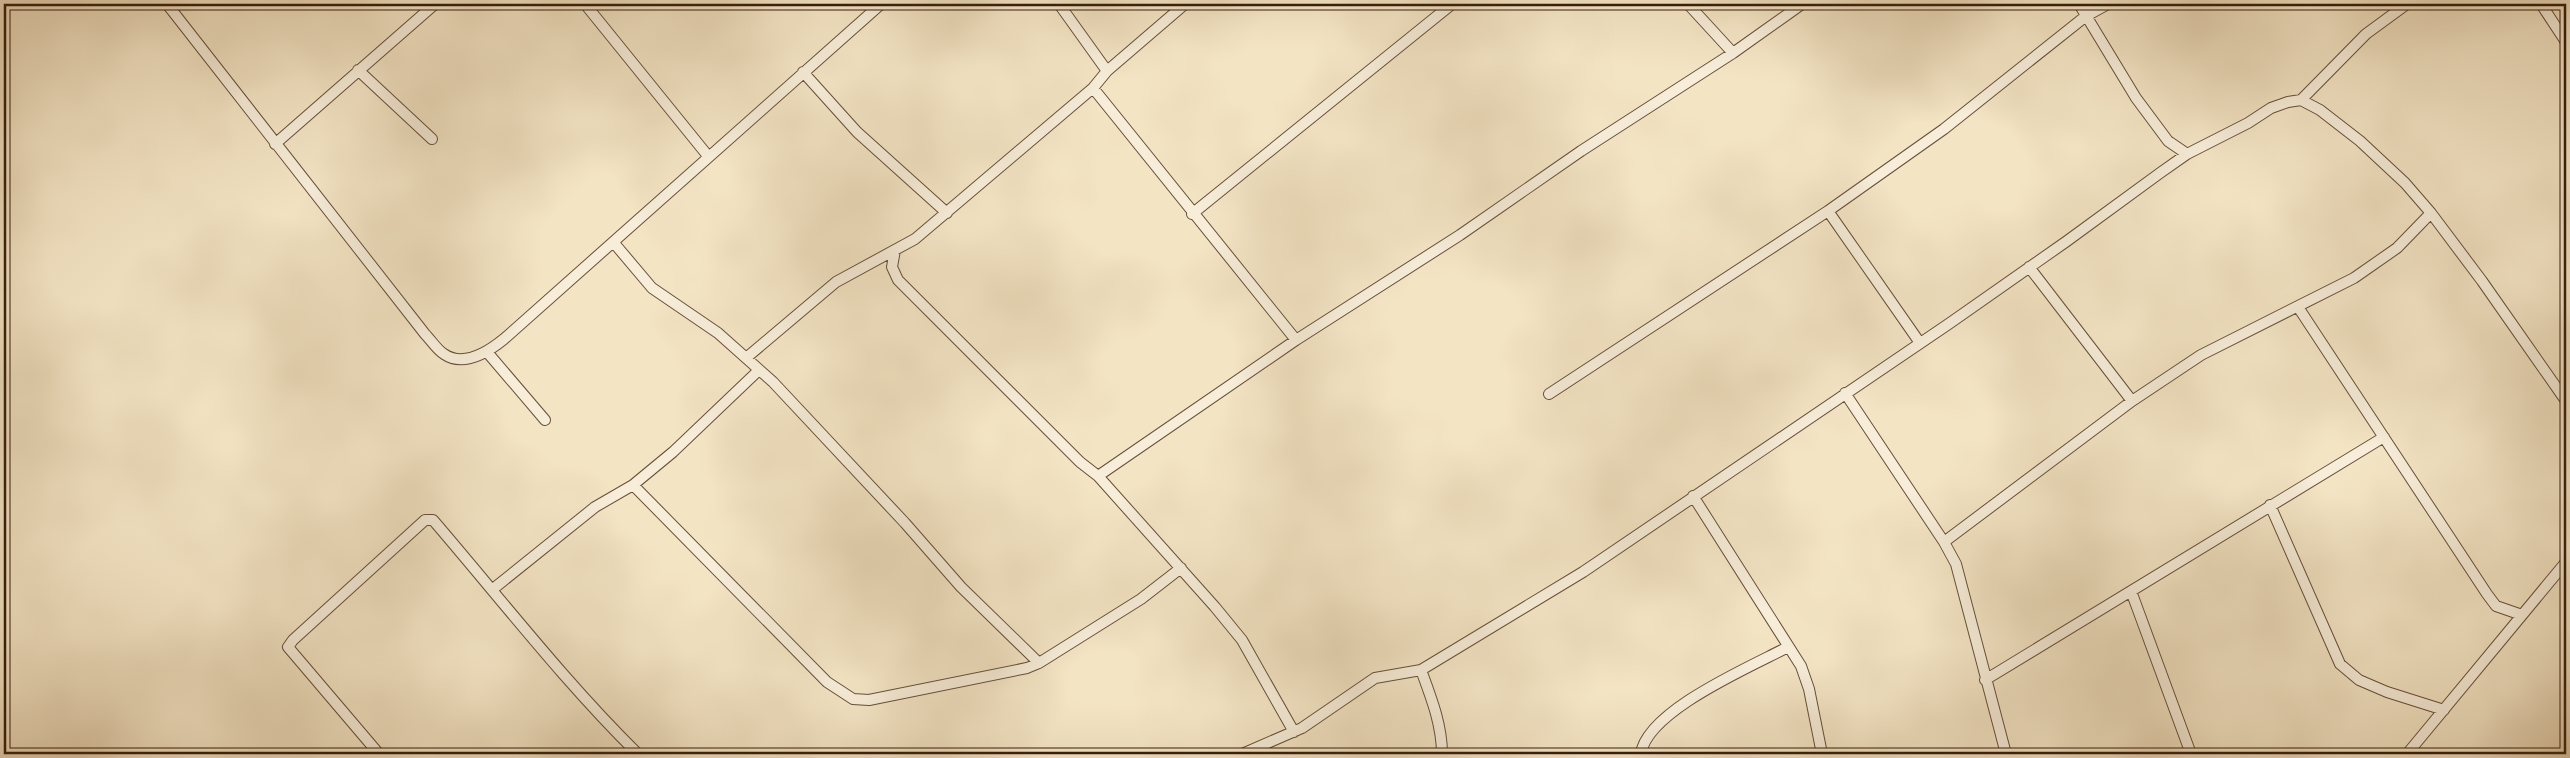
<svg xmlns="http://www.w3.org/2000/svg" width="2570" height="758" viewBox="0 0 2570 758" font-family="'IM FELL English',serif">
  <style>
    .lines { fill: none; stroke-linecap: round; stroke-linejoin: round }
    .street-casing { stroke: #664f3a; stroke-width: 12 }
    .street { stroke: #f7edd9; stroke-width: 10 }
  </style>
  <rect width="100%" height="100%" fill="#f3e4c4"/>
  <filter id="stains"><feTurbulence type="fractalNoise" baseFrequency=".004" numOctaves="4"/><feColorMatrix values="0 0 0 0 .2 0 0 0 0 .09 0 0 0 0 .02 0 0 0 .5 -.17"/></filter>
  <radialGradient id="worn" r=".72"><stop offset=".6" stop-color="#630" stop-opacity="0"/><stop offset="1" stop-color="#630" stop-opacity=".3"/></radialGradient>
  <g class="lines">
    <defs>
      <path id="street" d="M 167,4 L 425,334 C 431,340 437,350 444,354 C 464,368 488,352 504,339 L 881,4
        M 585,4 L 708,156
        M 1059,4 L 1107,71
        M 1688,4 L 1733,53
        M 2079,4 L 2136,98 L 2168,141 L 2187,154
        M 2541,4 L 2566,42
        M 358,70 L 432,139
        M 803,72 L 857,132 L 947,213
        M 1093,88 L 1296,340
        M 2301,100 L 2366,34 L 2407,4
        M 275,144 L 435,4
        M 1828,211 L 1920,343
        M 1192,214 L 1452,4
        M 614,243 L 652,288 L 718,333 L 773,382 L 905,523 L 961,587 L 1039,663 L 1141,599 L 1181,568
        M 895,250 L 892,267 L 898,280 L 1080,462 L 1098,476 L 1215,607 L 1242,640 L 1294,732
        M 2029,267 L 2132,401
        M 2298,307 L 2487,594 L 2496,606 L 2522,615
        M 487,352 L 545,420
        M 746,358 L 836,282 L 915,239 L 1093,88 L 1107,71 L 1185,4
        M 1845,393 L 1944,542 L 1956,564 L 2006,754
        M 1549,394 L 1828,211 L 1944,129 L 2086,16 L 2108,4
        M 1098,476 L 1296,340 L 1460,235 L 1581,151 L 1733,53 L 1802,4
        M 633,485 L 827,682 L 853,699 L 869,700 L 1027,668 L 1039,663
        M 1693,496 L 1801,666 L 1809,689 L 1822,754
        M 2270,505 L 2340,664 L 2359,680 L 2387,692 L 2444,710
        M 1944,542 L 2132,401 L 2201,355 L 2354,278 L 2397,248 L 2431,213
        M 493,589 L 595,507 L 633,485 L 673,452 L 759,370
        M 2131,591 L 2191,754
        M 1421,670 C 1431,697 1442,725 1442,754
        M 1985,680 L 2384,437
        M 379,754 L 288,647 L 293,640 L 425,520 L 433,520 C 501,599 564,681 638,754
        M 1242,754 L 1302,728 L 1375,678 L 1421,670 L 1583,572 L 1950,323 L 2067,241 L 2160,173 L 2187,154 L 2248,123 L 2271,108 L 2288,102 L 2301,100 L 2320,110 L 2360,141 L 2405,183 L 2431,213 L 2482,281 L 2566,401
        M 1641,754 C 1646,711 1752,666 1788,647
        M 2407,754 L 2566,562"/>
    </defs>
    <use href="#street" class="street-casing"/>
    <use href="#street" class="street"/>
  </g>
  <rect width="2570" height="758" fill="none" stroke="#f3e4c4" stroke-width="20"/>
  <rect x="5" y="5" width="2560" height="748" fill="none" stroke="#371d0c" stroke-width="2.5"/>
  <rect x="10" y="10" width="2550" height="738" fill="none" stroke="#371d0c"/>
  <rect width="100%" height="100%" filter="url(#stains)"/>
  <rect width="100%" height="100%" fill="url(#worn)"/>
</svg>
